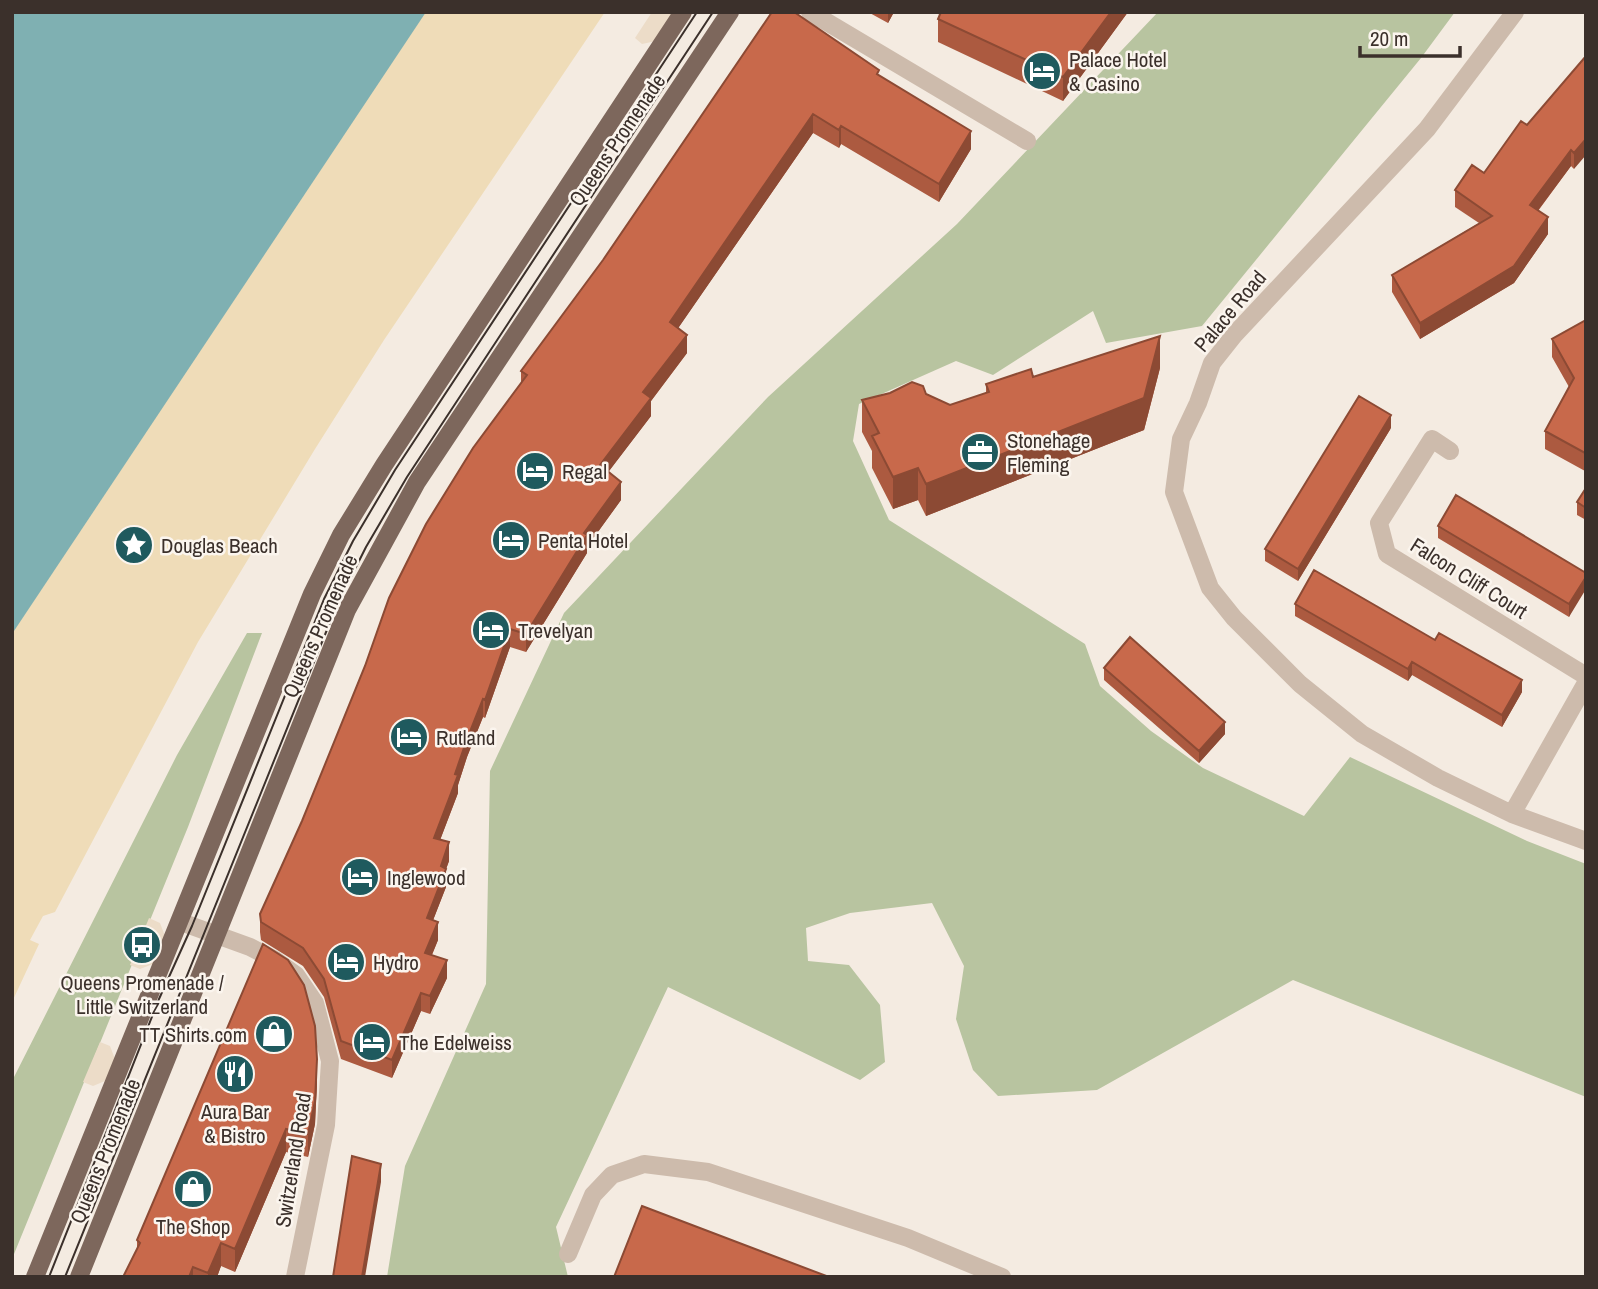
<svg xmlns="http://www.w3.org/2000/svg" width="1598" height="1289" viewBox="0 0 1598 1289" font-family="'Archivo Narrow',sans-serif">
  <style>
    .green { fill: #b8c4a0 }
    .sand { fill: #efdcb8 }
    .plaza { fill: #ecdcc8 }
    .water { fill: #7fb0b2 }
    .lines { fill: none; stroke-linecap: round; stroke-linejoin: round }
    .minor { stroke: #cdbbac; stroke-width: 18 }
    .primary { stroke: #7d675c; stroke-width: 18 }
    .tram { stroke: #3b302b; stroke-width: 2 }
    .wall { fill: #ac5a40 }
    .shaded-wall { fill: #8c4a34 }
    .building { fill: #c8694b; stroke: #8c4a34; stroke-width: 2 }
    .labels { text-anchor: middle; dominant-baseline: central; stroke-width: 5; stroke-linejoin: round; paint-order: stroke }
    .poi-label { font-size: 21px; fill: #3b302b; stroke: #fbf5ee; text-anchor: start }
    .street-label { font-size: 21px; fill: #3b302b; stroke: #fbf5ee }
  </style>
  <rect width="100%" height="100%" fill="#f4ebe1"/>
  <path class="green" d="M 1158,12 L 1455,12 L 1421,58 L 1202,326 L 1106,343 L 1093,311 L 993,375 L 956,361 L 859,404 L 853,441 L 889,520 L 1085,644 L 1100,686 L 1151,731 L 1203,768 L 1304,816 L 1350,757 L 1527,841 L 1586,864 L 1586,1097 L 1293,980 L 1097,1090 L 998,1096 L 973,1070 L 956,1019 L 964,966 L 932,903 L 850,913 L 806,928 L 808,961 L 849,965 L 880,1005 L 885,1062 L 860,1080 L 668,987 L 556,1227 L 568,1277 L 387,1277 L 405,1166 L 486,984 L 490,771 L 564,613 L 768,397 L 957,224 Z
    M 247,633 L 262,633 L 188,827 L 12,1259 L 12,1081 L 177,755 Z"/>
  <path class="sand" d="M 12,12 L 605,12 L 384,340 L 315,449 L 198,642 L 55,912 L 43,916 L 30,940 L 39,944 L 12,1002 Z"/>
  <path class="plaza" d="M 652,12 L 672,12 L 673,16 L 656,41 L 642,44 L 635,38 Z
    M 149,918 L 160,923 L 165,936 L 153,964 L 140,969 L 130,965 Z
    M 100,1042 L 110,1046 L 115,1059 L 105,1081 L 93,1086 L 83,1082 Z"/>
  <path class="water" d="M 12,12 L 426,12 L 12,634 Z"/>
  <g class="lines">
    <path class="minor" d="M 810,12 L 1027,141
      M 1515,12 L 1427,129 L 1235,334 L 1212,363 L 1198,403 L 1181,439 L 1174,492 L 1210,588 L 1234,618 L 1300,684 L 1362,734 L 1438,778 L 1512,814 L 1586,841
      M 1450,451 L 1432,439 L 1379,523 L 1387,554 L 1586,676
      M 1512,814 L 1586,683
      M 181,922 L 250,947 L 275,960 L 296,975 L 315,1003 L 330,1061 L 326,1125 L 295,1277
      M 568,1254 L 593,1195 L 612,1175 L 644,1164 L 708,1172 L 908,1238 L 1002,1277"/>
    <path class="primary" d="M 35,1277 L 312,594 L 341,535 L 384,465 L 683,12
      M 79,1277 L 347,610 L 417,482 L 730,12"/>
    <path class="tram" d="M 49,1277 L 159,999 L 192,926 L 324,599 L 353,541 L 395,470 L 697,12
      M 65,1277 L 337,605 L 366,547 L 407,477 L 713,12"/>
  </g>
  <path class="wall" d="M 772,12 L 879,76 L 971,149 L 939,202 L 841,144 L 839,148 L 813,133 L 678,328 L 687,353 L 651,401 L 651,416 L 608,472 L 621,500 L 587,547 L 587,553 L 526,652 L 510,647 L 485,718 L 483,717 L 467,757 L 458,785 L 458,793 L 440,840 L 449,861 L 446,869 L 446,887 L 433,920 L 438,940 L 432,955 L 447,978 L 430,1014 L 421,1011 L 392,1078 L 341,1059 L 324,997 L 303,966 L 261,940 L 260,932 L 260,914 L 521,383 L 521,371 L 603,260 Z
    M 868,12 L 894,12 L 888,23 Z
    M 935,12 L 1128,12 L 1063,101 L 938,42 L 938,19 L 940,15 Z
    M 1586,56 L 1574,169 L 1571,166 L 1538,211 L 1548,234 L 1514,283 L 1420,339 L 1392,292 L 1392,275 L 1479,223 L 1455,207 L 1455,190 L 1484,173 L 1527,125 Z
    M 1586,320 L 1585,471 L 1545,449 L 1545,431 L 1569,387 L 1552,357 L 1552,339 Z
    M 1160,368 L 1144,430 L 926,516 L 918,500 L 893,509 L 872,468 L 872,451 L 862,432 L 862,400 L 926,394 L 950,405 L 986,393 L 986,384 L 1033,377 Z
    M 1391,428 L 1298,581 L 1265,561 L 1265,549 Z
    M 1586,488 L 1586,520 L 1577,515 L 1577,502 Z
    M 1438,526 L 1586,573 L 1569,617 L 1438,538 Z
    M 1295,604 L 1522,692 L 1502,727 L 1412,675 L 1408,681 L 1295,616 Z
    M 1104,668 L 1225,734 L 1199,763 L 1104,680 Z
    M 317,1082 L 315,1124 L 308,1157 L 286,1152 L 235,1272 L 221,1266 L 217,1277 L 123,1277 L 137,1250 L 137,1240 Z"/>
  <path class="shaded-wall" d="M 888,12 L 894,12 L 888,23 Z
    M 1111,12 L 1128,12 L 1063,101 L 1063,77 Z
    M 813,114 L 813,133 L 670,340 L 670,322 Z
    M 841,126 L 841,144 L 839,148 L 839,130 Z
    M 971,131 L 971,149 L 939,202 L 939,184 Z
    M 1586,139 L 1586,155 L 1574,169 L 1574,153 Z
    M 1571,150 L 1571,166 L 1530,221 L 1530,205 Z
    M 1548,217 L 1548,234 L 1514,283 L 1420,339 L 1420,323 Z
    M 687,335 L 687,353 L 651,401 L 651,416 L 600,483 L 600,465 L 643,392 Z
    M 1160,336 L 1160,368 L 1144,430 L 926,516 L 926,484 Z
    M 1391,415 L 1391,428 L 1298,581 L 1298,569 Z
    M 918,468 L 918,500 L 893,509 L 893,477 Z
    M 621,482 L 621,500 L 587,547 L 587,553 L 526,652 L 526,634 L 584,533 Z
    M 1586,577 L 1586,589 L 1569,617 L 1569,604 Z
    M 510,629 L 510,647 L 485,718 L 485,700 Z
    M 1412,662 L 1412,675 L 1408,681 L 1408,669 Z
    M 1522,680 L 1522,692 L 1502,727 L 1502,715 Z
    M 483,699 L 483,717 L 467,757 L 458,785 L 458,793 L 434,856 L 434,838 L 467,739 Z
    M 1225,722 L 1225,734 L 1199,763 L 1199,751 Z
    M 449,842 L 449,861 L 441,883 L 446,869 L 446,887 L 427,936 L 427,918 L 441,866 Z
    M 438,922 L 438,940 L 425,971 L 425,953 Z
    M 447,960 L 447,978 L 430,1014 L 430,996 Z
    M 421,993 L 421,1011 L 392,1078 L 392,1060 Z
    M 317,1059 L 317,1082 L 315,1124 L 308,1157 L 308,1134 Z
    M 286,1129 L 286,1152 L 235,1272 L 235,1249 Z
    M 381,1164 L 381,1182 L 365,1277 L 362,1277 Z
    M 221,1243 L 221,1266 L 217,1277 L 208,1277 L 208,1273 Z
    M 193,1267 L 193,1277 L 189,1277 Z"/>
  <path class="building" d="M 772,12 L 794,12 L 879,70 L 877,74 L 971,131 L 939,184 L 841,126 L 839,130 L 813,114 L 670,322 L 687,335 L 643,392 L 651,398 L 600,465 L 621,482 L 584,533 L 587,535 L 526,634 L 510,629 L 485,700 L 483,699 L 467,739 L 455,774 L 458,775 L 434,838 L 449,842 L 441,866 L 446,869 L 427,918 L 438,922 L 425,953 L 447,960 L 430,996 L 421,993 L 392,1060 L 341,1041 L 324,979 L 303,948 L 261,922 L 260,914 L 302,821 L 365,666 L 389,598 L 426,524 L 473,448 L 527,375 L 521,371 L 603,260 Z
    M 941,12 L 1111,12 L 1063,77 L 938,19 Z
    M 1586,56 L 1586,139 L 1574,153 L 1571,150 L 1530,205 L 1548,217 L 1514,266 L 1420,323 L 1392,275 L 1492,216 L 1455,190 L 1472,165 L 1484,173 L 1521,121 L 1527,125 Z
    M 1586,320 L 1586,452 L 1585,453 L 1545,431 L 1574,378 L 1552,339 Z
    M 1160,336 L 1144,398 L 926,484 L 918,468 L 893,477 L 872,436 L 879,433 L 862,400 L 890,393 L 912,382 L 923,386 L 926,394 L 950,405 L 989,392 L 986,384 L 1031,369 L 1033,377 Z
    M 1359,396 L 1391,415 L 1298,569 L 1265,549 Z
    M 1586,488 L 1586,508 L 1577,502 Z
    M 1456,495 L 1586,573 L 1586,577 L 1569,604 L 1438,526 Z
    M 1314,570 L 1435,640 L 1439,633 L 1522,680 L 1502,715 L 1412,662 L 1408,669 L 1295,604 Z
    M 1130,637 L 1225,722 L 1199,751 L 1104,668 Z
    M 263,944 L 288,960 L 304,985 L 315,1026 L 317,1059 L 315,1101 L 308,1134 L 286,1129 L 235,1249 L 221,1243 L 208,1273 L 193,1267 L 189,1277 L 123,1277 L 140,1243 L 137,1240 Z
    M 352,1156 L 381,1164 L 362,1277 L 333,1277 Z
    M 642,1206 L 829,1277 L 614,1277 Z"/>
  <defs>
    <symbol id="hotel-disc" viewBox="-11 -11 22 22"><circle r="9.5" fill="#1f5a5e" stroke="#fbf5ee"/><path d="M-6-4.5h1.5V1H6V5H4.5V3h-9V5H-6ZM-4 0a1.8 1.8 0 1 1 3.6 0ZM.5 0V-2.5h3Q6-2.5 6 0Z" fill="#fff"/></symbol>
    <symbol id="office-disc" viewBox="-11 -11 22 22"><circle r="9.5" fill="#1f5a5e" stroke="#fbf5ee"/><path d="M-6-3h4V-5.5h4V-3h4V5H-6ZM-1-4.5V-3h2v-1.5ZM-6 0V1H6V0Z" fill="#fff"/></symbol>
    <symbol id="sight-disc" viewBox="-11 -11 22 22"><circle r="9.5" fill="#1f5a5e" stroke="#fbf5ee"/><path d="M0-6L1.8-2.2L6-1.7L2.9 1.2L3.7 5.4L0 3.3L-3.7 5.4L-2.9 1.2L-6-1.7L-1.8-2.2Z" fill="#fff"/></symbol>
    <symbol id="bus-disc" viewBox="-11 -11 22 22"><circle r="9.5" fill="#1f5a5e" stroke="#fbf5ee"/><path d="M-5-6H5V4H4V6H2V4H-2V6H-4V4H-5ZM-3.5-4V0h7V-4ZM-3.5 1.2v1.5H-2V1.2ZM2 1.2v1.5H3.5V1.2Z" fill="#fff"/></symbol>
    <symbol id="shop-disc" viewBox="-11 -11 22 22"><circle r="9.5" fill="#1f5a5e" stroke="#fbf5ee"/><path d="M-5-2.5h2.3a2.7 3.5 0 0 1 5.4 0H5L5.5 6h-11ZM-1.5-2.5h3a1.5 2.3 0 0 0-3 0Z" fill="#fff"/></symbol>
    <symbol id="restaurant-disc" viewBox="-11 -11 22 22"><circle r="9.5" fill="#1f5a5e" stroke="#fbf5ee"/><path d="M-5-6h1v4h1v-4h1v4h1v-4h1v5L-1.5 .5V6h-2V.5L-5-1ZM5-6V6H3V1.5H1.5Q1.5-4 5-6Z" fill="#fff"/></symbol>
  </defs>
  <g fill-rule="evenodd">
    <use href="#hotel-disc" x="1020" y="49" width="44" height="44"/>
    <use href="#office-disc" x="958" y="430" width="44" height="44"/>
    <use href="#hotel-disc" x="513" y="449" width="44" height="44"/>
    <use href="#hotel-disc" x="489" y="518" width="44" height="44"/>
    <use href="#sight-disc" x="112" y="523" width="44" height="44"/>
    <use href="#hotel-disc" x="469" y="608" width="44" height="44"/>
    <use href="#hotel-disc" x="387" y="715" width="44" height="44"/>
    <use href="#hotel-disc" x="338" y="855" width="44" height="44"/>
    <use href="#bus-disc" x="120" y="923" width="44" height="44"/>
    <use href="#hotel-disc" x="324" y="940" width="44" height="44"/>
    <use href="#shop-disc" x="252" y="1012" width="44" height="44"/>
    <use href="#hotel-disc" x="350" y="1020" width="44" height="44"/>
    <use href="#restaurant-disc" x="213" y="1052" width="44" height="44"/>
    <use href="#shop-disc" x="171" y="1167" width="44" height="44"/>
  </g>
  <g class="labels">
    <g class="poi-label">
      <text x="1069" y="59">Palace Hotel<tspan x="1069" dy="24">&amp; Casino</tspan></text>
      <text x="1007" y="440">Stonehage<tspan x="1007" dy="24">Fleming</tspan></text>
      <text x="562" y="471">Regal</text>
      <text x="538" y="540">Penta Hotel</text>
      <text x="161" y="545">Douglas Beach</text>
      <text x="518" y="630">Trevelyan</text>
      <text x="436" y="737">Rutland</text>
      <text x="387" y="877">Inglewood</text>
      <text x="373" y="962">Hydro</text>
      <text x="142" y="982" text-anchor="middle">Queens Promenade /<tspan x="142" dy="24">Little Switzerland</tspan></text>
      <text x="247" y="1034" text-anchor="end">TT Shirts.com</text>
      <text x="399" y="1042">The Edelweiss</text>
      <text x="235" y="1111" text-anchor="middle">Aura Bar<tspan x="235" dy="24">&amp; Bistro</tspan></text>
      <text x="193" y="1226" text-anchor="middle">The Shop</text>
    </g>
    <g class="street-label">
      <text transform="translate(617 140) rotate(-56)">Queens Promenade</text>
      <text transform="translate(1230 311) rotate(-50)">Palace Road</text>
      <text transform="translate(1469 578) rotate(32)">Falcon Cliff Court</text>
      <text transform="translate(320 626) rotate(-66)">Queens Promenade</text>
      <text transform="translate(105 1151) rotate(-68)">Queens Promenade</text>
      <text transform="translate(293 1160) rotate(-81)">Switzerland Road</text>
    </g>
  </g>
  <rect width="1598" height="1289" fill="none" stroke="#3b302b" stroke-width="28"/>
  <path d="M1360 46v10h100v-10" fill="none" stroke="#3b302b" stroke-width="3.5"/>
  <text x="1370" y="46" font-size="21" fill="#3b302b" stroke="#fbf5ee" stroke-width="5" paint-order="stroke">20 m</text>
</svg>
